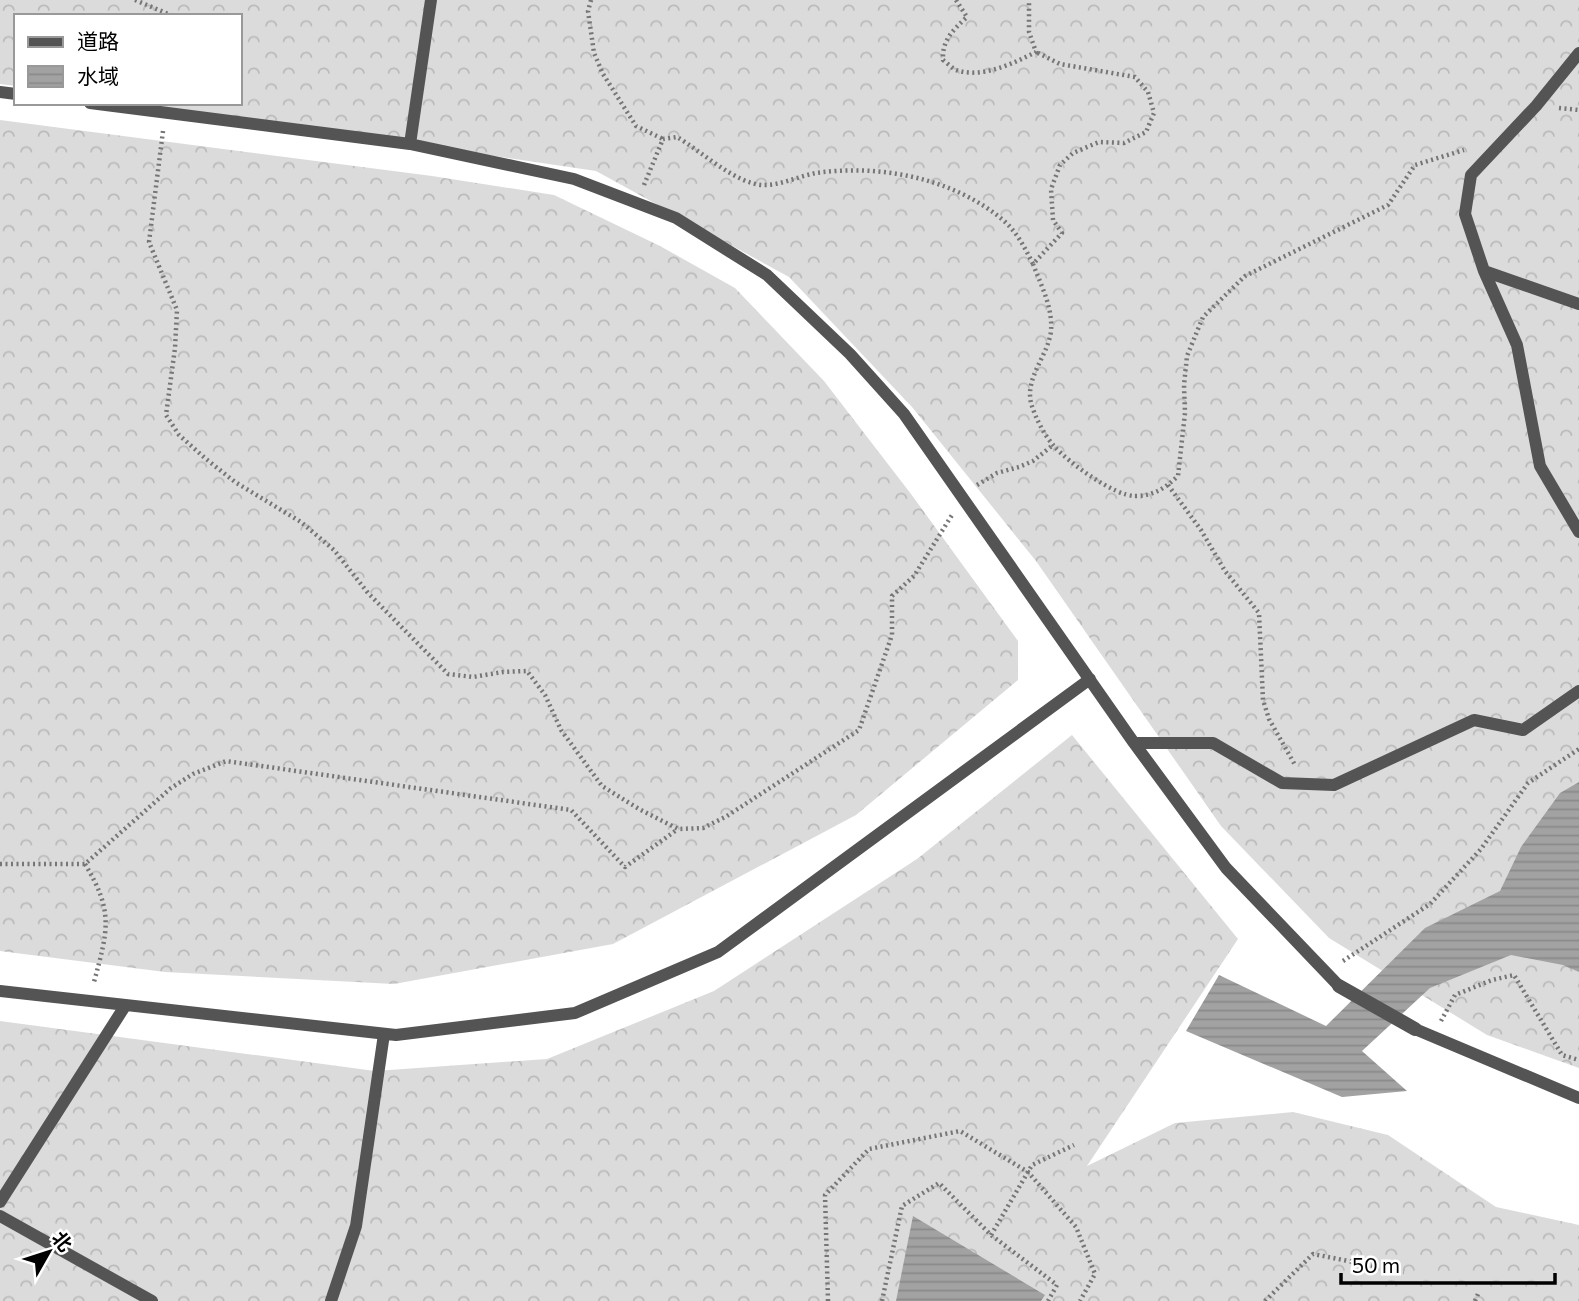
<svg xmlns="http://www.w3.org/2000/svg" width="1579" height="1301" viewBox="0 0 1579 1301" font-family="Commissioner,'Noto Sans SC',sans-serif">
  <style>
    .forest { fill: url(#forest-crowns) }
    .water { fill: url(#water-rules) }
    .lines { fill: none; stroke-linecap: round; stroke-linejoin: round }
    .path { stroke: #767676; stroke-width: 4.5; stroke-dasharray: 2 3.5; stroke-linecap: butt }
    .lane { stroke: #545454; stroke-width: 12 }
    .street { stroke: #545454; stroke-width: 14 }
  </style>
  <defs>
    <pattern id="forest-crowns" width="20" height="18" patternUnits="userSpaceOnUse" patternTransform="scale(1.75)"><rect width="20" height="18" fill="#dbdbdb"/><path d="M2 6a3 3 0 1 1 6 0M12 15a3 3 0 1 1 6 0" fill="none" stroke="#bababa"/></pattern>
    <pattern id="water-rules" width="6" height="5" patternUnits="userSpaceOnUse" patternTransform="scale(1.75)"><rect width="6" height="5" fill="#a2a2a2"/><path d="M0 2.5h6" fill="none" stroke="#8a8a8a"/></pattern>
  </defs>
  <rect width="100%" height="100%" fill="#fff"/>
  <path class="forest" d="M 0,0 L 1579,0 L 1579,1068 L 1487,1035 L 1329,938 L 1221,826 L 1036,561 L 912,407 L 789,277 L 596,171 L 133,103 L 240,103 L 240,16 L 16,16 L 16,86 L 0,84 Z
    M 0,120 L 432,176 L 554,195 L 660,246 L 735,288 L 824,381 L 911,494 L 1018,641 L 1018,680 L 856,815 L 613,944 L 394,984 L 165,972 L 0,951 Z
    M 1072,735 L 1238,939 L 1087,1166 L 1175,1123 L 1293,1112 L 1388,1135 L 1496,1207 L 1579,1225 L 1579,1301 L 0,1301 L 0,1021 L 375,1071 L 547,1059 L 714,991 L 917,859 Z"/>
  <path class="water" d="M 1579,782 L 1579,972 L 1563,965 L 1511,955 L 1430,988 L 1362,1051 L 1407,1091 L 1342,1097 L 1186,1031 L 1219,975 L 1326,1026 L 1425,928 L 1500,891 L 1521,847 L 1560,793 Z
    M 913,1216 L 1045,1295 L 1041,1301 L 896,1301 Z"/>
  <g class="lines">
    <path class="path" d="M 135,0 L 173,16
      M 591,0 L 588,11 L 594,53 L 603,74 L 636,126 L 663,139
      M 956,0 L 967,17 C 953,30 942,40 943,60 C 947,63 952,68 956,70 C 982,79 1014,63 1036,52 L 1029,32 L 1029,0
      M 1559,108 L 1579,110
      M 163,131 L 149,242 L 177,310 L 175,348 L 166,415 L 179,435 L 206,459 L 235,482 L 301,522 L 334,550 L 368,593 L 448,674 L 473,677 L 503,672 L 527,671 L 545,695 L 561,730 L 602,786 L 639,809 L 678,829 L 703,828 L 727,816 L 859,730 L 892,635 L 892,596 L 914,576 L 952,515
      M 644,185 L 663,139 L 677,137 C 701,151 737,185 764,185 C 782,185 799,176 816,173 C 880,164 953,178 1003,220 C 1017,232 1025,248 1033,264 L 1062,233 L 1053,220 L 1051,189 L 1060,165 L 1073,153 L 1099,142 L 1124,143 L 1146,132 L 1154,113 L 1148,92 L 1135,77 L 1060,64 L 1036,52
      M 1033,264 C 1041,285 1053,308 1051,331 C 1048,356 1025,377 1031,403 C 1035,417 1044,435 1054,446 C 1068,462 1114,496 1135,496 C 1154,496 1165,488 1178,476 L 1185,413 L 1184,385 L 1187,356 L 1203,317 L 1245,276 L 1388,205 L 1415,165 L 1464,150
      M 977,485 L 997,473 L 1019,467 L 1033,461 L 1053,445
      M 1168,485 L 1201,530 L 1225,571 L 1259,613 L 1263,700 L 1269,719 L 1295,765
      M 0,864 L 85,864 L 171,788 L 193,774 L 226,761 L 571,810 L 625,867 L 678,829
      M 85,864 C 114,912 108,930 94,982
      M 1343,961 L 1430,904 L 1481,849 L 1528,783 L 1579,749
      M 1441,1021 L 1455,995 L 1492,980 L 1514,975 L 1562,1055 L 1579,1060
      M 991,1235 L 1032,1165 L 1074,1145
      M 828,1301 L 825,1195 L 869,1149 L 960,1131 L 1028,1172 L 1076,1227 L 1095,1274 L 1080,1301
      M 882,1301 L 902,1206 L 939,1183 L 991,1235 L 1057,1285 L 1048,1301
      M 1265,1301 L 1313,1254 L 1404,1272
      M 1475,1301 L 1478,1294"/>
    <path class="lane" d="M 1579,53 L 1536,106 L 1471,175 L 1465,214 L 1484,271 L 1579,304
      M 0,92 L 16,94
      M 90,103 L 410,144 L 574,179 L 676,218 L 767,275 L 850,354 L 904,414 L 1134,743 L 1226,868 L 1339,986
      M 410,144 L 431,0
      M 1484,271 L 1517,345 L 1540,466 L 1579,532
      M 1134,743 L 1213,743 L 1282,783 L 1334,785 L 1474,720 L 1523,730 L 1579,691
      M 0,991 L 396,1035 L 575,1013 L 718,952 L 1090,679
      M 1415,1029 L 1579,1098
      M 0,1202 L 125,1006
      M 0,1216 L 152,1301
      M 331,1301 L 356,1226 L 384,1034"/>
    <path class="street" d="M 1339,986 L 1415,1029"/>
  </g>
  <rect x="14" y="14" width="228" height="91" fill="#ffffff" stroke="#999999" stroke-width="2"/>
  <rect x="28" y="37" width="35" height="10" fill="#545454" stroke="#999999" stroke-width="2"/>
  <text x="77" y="49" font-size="21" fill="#000000">道路</text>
  <rect x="28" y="66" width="35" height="21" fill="url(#water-rules)" stroke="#999999" stroke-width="2"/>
  <text x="77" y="84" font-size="21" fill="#000000">水域</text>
  <g transform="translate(49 1252) rotate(51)" stroke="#ffffff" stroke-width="5" paint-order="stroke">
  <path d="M0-5L12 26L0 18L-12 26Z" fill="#000000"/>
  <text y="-10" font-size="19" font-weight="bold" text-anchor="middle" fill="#000000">北</text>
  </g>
  <path d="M1341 1273v10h214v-10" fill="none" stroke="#000000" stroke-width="3.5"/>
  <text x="1352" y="1273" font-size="21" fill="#000000" stroke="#ffffff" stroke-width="5" paint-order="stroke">50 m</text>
</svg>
